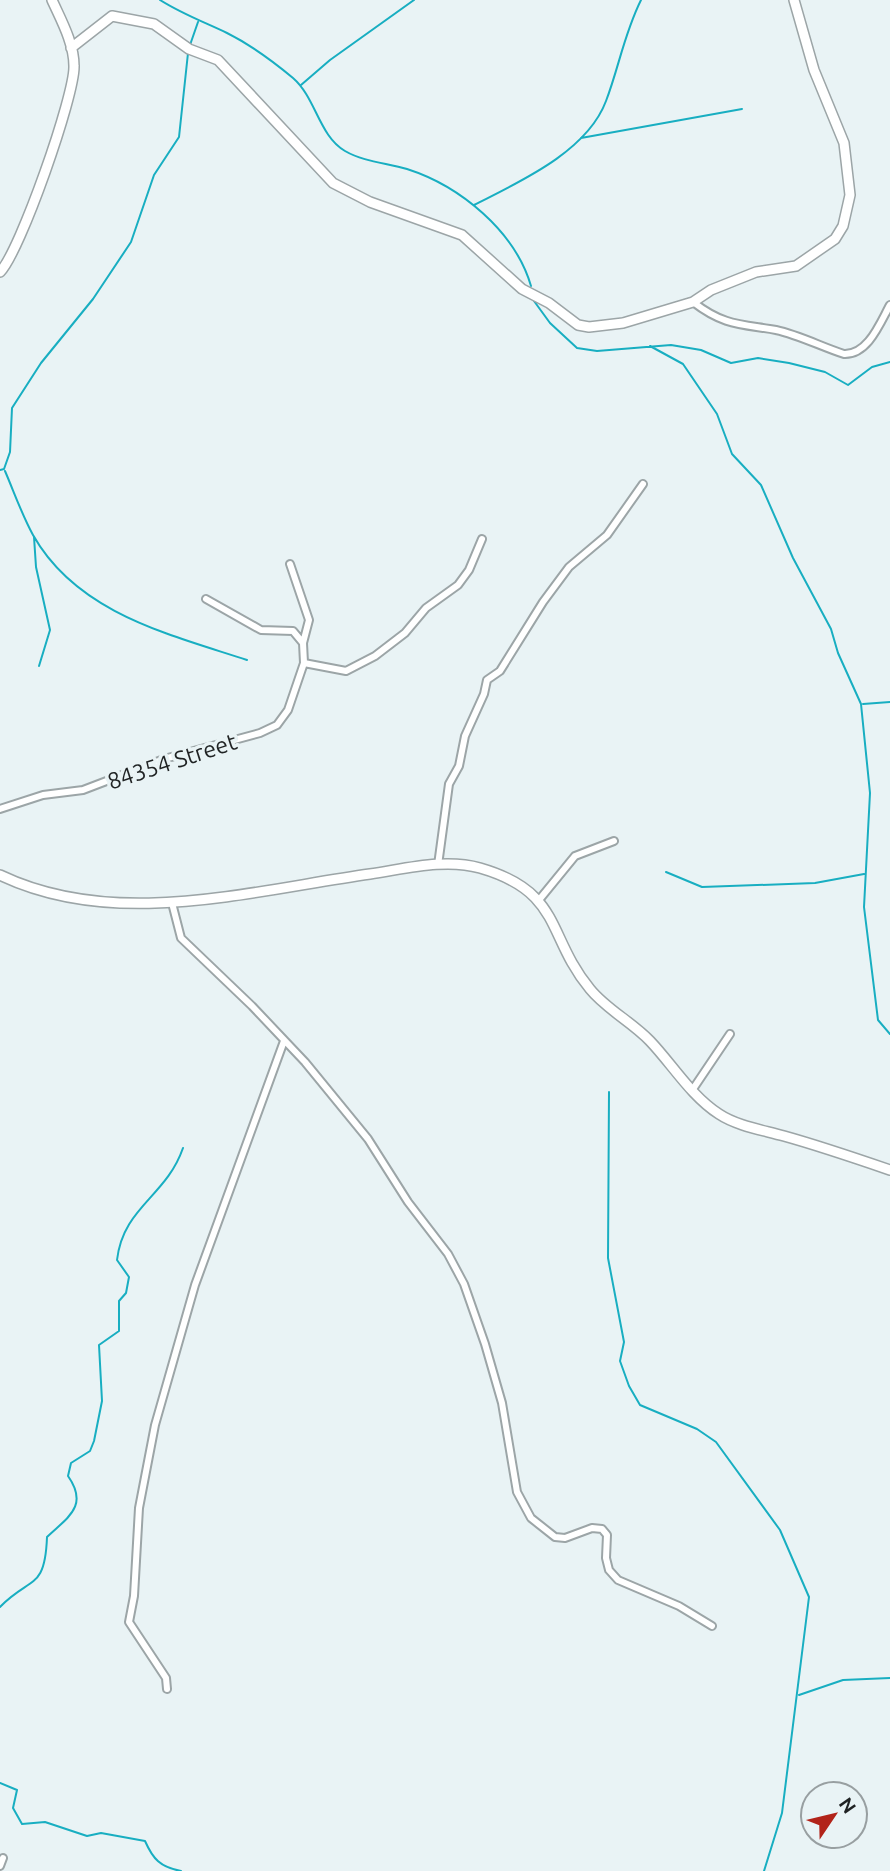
<svg xmlns="http://www.w3.org/2000/svg" width="890" height="1871" viewBox="0 0 890 1871" font-family="Ubuntu,sans-serif">
  <style>
    .lines { fill: none; stroke-linecap: round; stroke-linejoin: round }
    .stream { stroke: #18aec1; stroke-width: 2 }
    .street-casing { stroke: #9ca5a7; stroke-width: 10 }
    .secondary-casing { stroke: #9ca5a7; stroke-width: 12 }
    .street { stroke: #fff; stroke-width: 6 }
    .secondary { stroke: #fff; stroke-width: 9 }
    .labels { text-anchor: middle; dominant-baseline: central; stroke-width: 7; stroke-linejoin: round; paint-order: stroke }
    .street-label { font-size: 23px; fill: #1f2223; stroke: #e9f3f5 }
  </style>
  <rect width="100%" height="100%" fill="#e9f3f5"/>
  <g class="lines">
    <path class="stream" d="M 160,0 C 182,14 204,22 227,33 C 249,44 275,63 293,78 C 316,98 319,136 345,151 C 364,162 387,163 407,169 C 460,186 515,231 531,286
      M 190,45 L 198,22
      M 301,85 L 330,60 L 414,0
      M 581,138 L 742,109
      M 474,205 C 519,182 587,152 606,101 C 619,67 624,34 641,0
      M 534,301 L 550,323 L 577,348 L 597,351 L 671,345 L 701,350 L 731,363 L 758,358 L 789,363 L 825,372 L 848,385 L 872,367 L 890,362
      M 650,346 L 683,364 L 717,414 L 732,454 L 761,485 L 793,558 L 831,629 L 838,653 L 861,704 L 870,793 L 864,907 L 878,1020 L 890,1034
      M 0,470 L 4,469 L 10,452 L 12,408 L 41,363 L 93,299 L 131,242 L 154,175 L 179,137 L 188,53
      M 5,471 C 14,492 22,515 33,535 C 77,613 168,634 247,660
      M 34,537 L 36,567 L 50,630 L 39,666
      M 863,704 L 890,702
      M 666,872 L 702,887 L 815,883 L 864,874
      M 609,1092 L 608,1258 L 624,1342 L 620,1361 L 629,1386 L 640,1405 L 697,1429 L 716,1442 L 780,1530 L 809,1597 L 782,1813 L 764,1871
      M 0,1607 C 30,1576 45,1591 47,1537 C 68,1517 89,1506 68,1476 L 71,1463 L 90,1451 L 94,1441 L 102,1401 L 99,1345 L 119,1331 L 119,1301 L 126,1293 L 129,1277 L 117,1260 C 123,1207 166,1197 183,1148
      M 799,1695 L 843,1680 L 890,1678
      M 0,1783 L 17,1790 L 13,1808 L 22,1824 L 45,1822 L 87,1836 L 101,1833 L 145,1841 C 153,1859 160,1867 181,1871"/>
    <defs>
      <path id="street" d="M 693,302 C 724,326 741,324 776,330 C 799,335 822,347 844,354 C 868,355 880,323 890,305
        M 206,599 L 261,630 L 293,631 L 303,643
        M 304,663 L 346,671 L 375,656 L 405,633 L 426,608 L 458,585 L 469,570 L 482,539
        M 0,809 L 43,795 L 83,790 L 164,759 L 260,733 L 277,725 L 288,710 L 304,663 L 303,643 L 309,620 L 290,564
        M 438,865 L 449,784 L 459,766 L 465,736 L 484,694 L 487,680 L 500,671 L 543,602 L 569,567 L 607,535 L 643,484
        M 539,900 L 575,856 L 614,841
        M 172,903 L 181,938 L 252,1006 L 305,1062 L 368,1139 L 408,1202 L 448,1254 L 464,1284 L 485,1344 L 502,1403 L 517,1492 L 531,1518 L 555,1537 L 565,1538 L 592,1528 L 602,1529 L 607,1535 L 606,1558 L 609,1570 L 618,1580 L 679,1606 L 712,1626
        M 693,1089 L 730,1034
        M 167,1689 L 166,1678 L 129,1622 L 134,1596 L 139,1508 L 155,1425 L 195,1285 L 284,1041
        M 0,1866 L 3,1858"/>
      <path id="secondary" d="M 71,48 L 112,16 L 154,24 L 189,49 L 218,60 L 333,183 L 370,202 L 462,235 L 522,289 L 549,303 L 578,325 L 589,327 L 623,323 L 693,302 L 711,290 L 756,272 L 796,266 L 835,239 L 843,226 L 850,195 L 844,143 L 814,70 L 794,0
        M 0,272 C 20,252 75,95 74,66 C 74,43 61,20 52,0
        M 0,875 C 115,930 249,891 370,874 C 405,869 445,858 480,868 C 563,892 546,936 590,989 C 606,1009 632,1022 650,1041 C 672,1064 691,1096 719,1114 C 737,1126 763,1130 784,1136 C 820,1146 855,1158 890,1170"/>
    </defs>
    <use href="#street" class="street-casing"/>
    <use href="#secondary" class="secondary-casing"/>
    <use href="#street" class="street"/>
    <use href="#secondary" class="secondary"/>
  </g>
  <g class="labels">
    <g class="street-label">
      <text transform="translate(172 761) rotate(-18)">84354 Street</text>
    </g>
  </g>
  <g transform="translate(834 1815) rotate(55)"><circle r="33" fill="#e9f3f5" stroke="#989fa1" stroke-width="2"/>
  <path d="M0-5L12 26L0 18L-12 26Z" fill="#b22319"/>
  <text y="-10" font-size="19" font-weight="bold" text-anchor="middle" fill="#1f2223">N</text>
  </g>
</svg>
